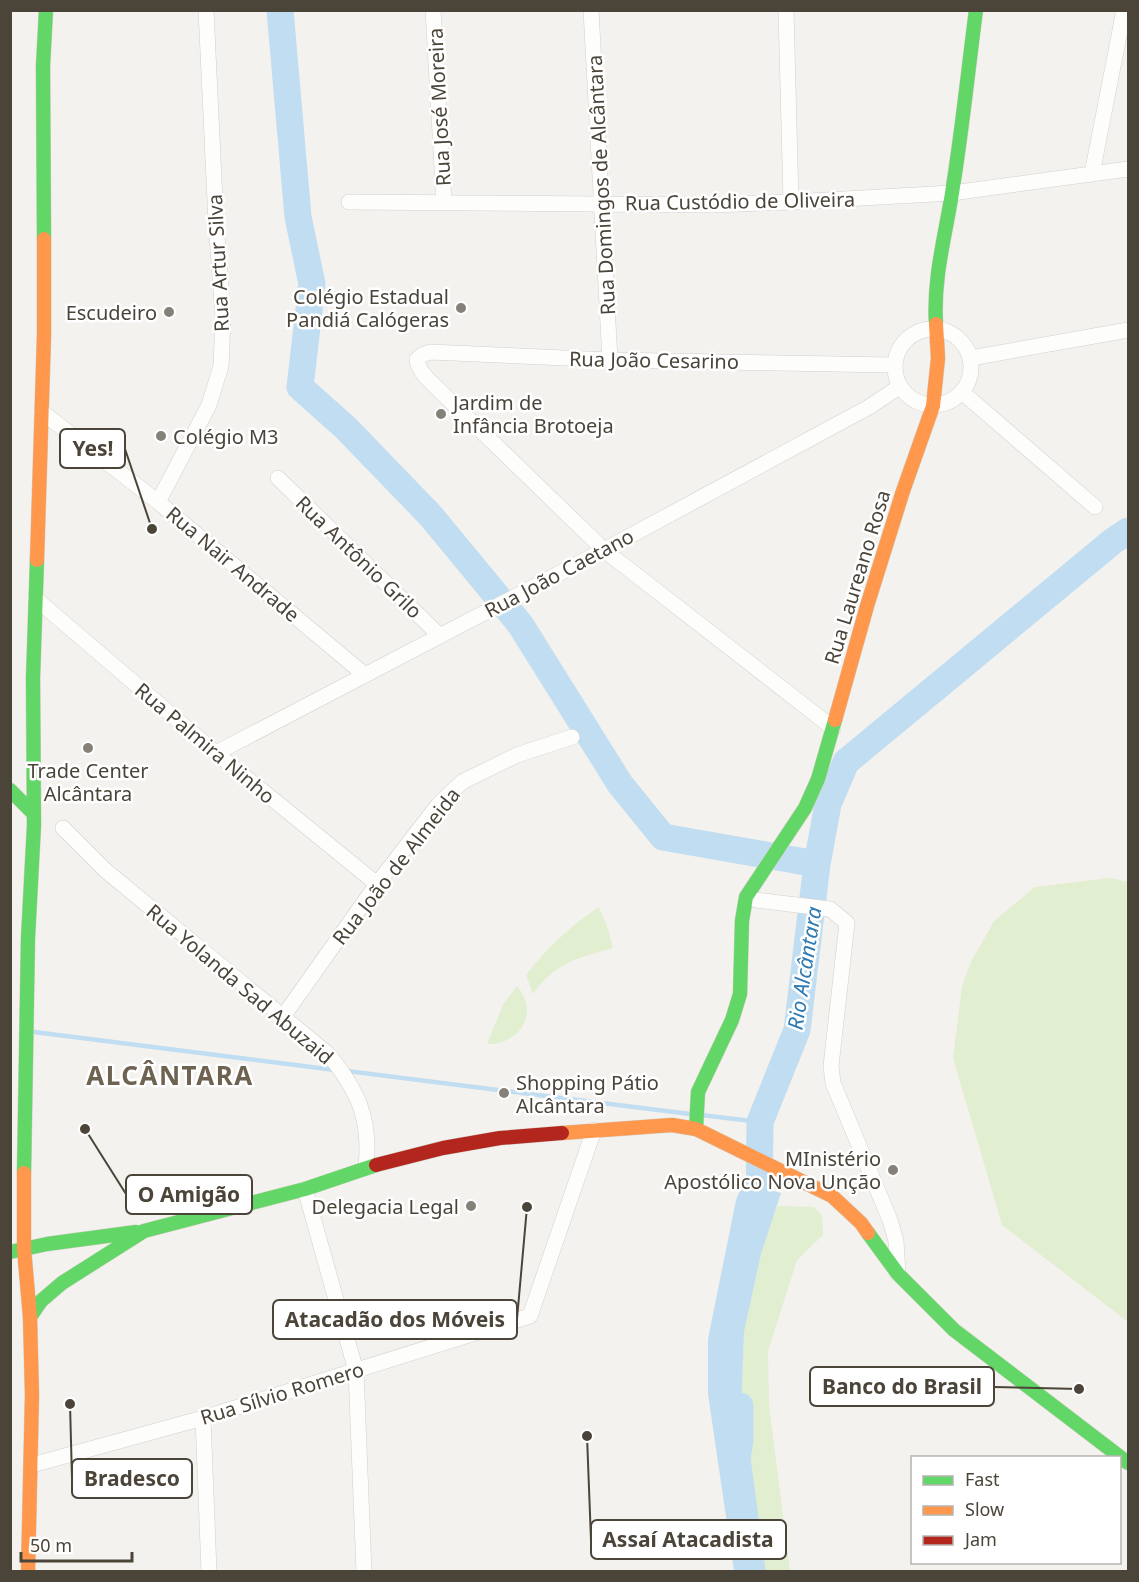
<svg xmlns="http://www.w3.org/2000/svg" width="1139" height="1582" viewBox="0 0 1139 1582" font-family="'Noto Sans',sans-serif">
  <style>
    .green { fill: #e1eecf }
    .water { fill: #c0ddf1 }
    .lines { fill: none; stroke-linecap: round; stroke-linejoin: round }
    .stream { stroke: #c0ddf1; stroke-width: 4.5 }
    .river { stroke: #c0ddf1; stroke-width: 27 }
    .street-casing { stroke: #d2d0cb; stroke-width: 16 }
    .fast-casing { stroke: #d3cfc5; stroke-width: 15 }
    .slow-casing { stroke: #d3cfc5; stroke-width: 15 }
    .jam-casing { stroke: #d3cfc5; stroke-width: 15 }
    .street { stroke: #fdfdfc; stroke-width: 15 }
    .fast { stroke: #63d668; stroke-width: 14 }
    .slow { stroke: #ff974d; stroke-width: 14 }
    .jam { stroke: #b3261e; stroke-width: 14 }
    .poi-dot { fill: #868178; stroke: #fff; stroke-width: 2 }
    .labels { text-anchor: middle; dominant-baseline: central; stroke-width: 5; stroke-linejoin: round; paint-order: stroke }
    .street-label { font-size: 20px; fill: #4b4439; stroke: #fff }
    .poi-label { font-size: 20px; fill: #4b4439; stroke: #fff; text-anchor: end }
    .water-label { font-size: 21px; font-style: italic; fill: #2e7ab2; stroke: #fff }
    .district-label { font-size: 26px; font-weight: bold; letter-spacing: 1.5px; fill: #6e6250; stroke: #fff }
    .leader { fill: none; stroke: #4b4439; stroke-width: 2 }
    .callout-dot { fill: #4b4439; stroke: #fff; stroke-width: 2 }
    .callout { fill: #fff; stroke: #4b4439; stroke-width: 2 }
    .callout-label { font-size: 21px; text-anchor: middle; font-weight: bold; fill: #4b4439 }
  </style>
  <rect width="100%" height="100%" fill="#f4f2ee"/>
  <path class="green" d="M 1110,878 L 1128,882 L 1128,1322 L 1002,1225 L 953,1058 L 962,986 L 971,962 L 994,921 L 1035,887 Z
    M 599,907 L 608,929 L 613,948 C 577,958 555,963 533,994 L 526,975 C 547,948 571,925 599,907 Z
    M 517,986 C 540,1013 520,1045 487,1044 L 503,1005 Z
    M 778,1206 L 814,1207 L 822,1215 L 823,1235 L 797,1260 L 768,1351 L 769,1405 L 790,1571 L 752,1572 L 740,1440 L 744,1332 L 761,1254 L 771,1219 Z"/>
  <path class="water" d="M 743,1183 L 781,1193 L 761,1254 L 744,1332 L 740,1440 L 737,1458 L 752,1572 L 734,1571 L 708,1394 L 708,1339 L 736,1200 Z"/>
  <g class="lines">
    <path class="stream" d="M 34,1032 L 335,1070
      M 347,1071 L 690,1114
      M 701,1115 L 760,1122"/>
    <path class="river" d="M 280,10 L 298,217 L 312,284 L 300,387 L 347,429 L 430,515 L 520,624 L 620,784 L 663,837 L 817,864
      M 756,1222 L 759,1206 L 760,1122 L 797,1030 L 817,864 L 828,804 L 846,762 L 1113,541 L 1128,531
      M 740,1406 L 740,1440 L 737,1458 L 752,1572"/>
    <defs>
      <path id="street" d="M 433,10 L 444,203
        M 591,10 L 610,360
        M 786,10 L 791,202
        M 1092,174 L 1124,10
        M 349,202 L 712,205 L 791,202 L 952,193 L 1128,169
        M895 367a38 38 0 1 1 76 0a38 38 0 1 1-76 0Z
        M 971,358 L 1128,330
        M 962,392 L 1095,507
        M 42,412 L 158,502 L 365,675
        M 278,478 L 440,636
        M 158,502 L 209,405 L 221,366 L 223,318 L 216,222 L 206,10
        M 36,599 L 216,753 L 377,884
        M 833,728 L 604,550 L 440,391 C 431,382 418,372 417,359 L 422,355 L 430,352 L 610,360 L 894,365
        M 216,753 L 604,550 L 869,407 L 899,387
        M 63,828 L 105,870 L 328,1054 C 358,1090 371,1119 366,1167
        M 756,900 L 830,909 L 847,923 L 831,1066 L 833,1083 L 890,1220 L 896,1241 L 898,1274
        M 282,1018 L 377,884 L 438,805 L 462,782 L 517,755 L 572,737
        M 305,1189 L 356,1371 L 364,1572
        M 203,1418 L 209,1572
        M 32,1465 L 203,1418 L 530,1316 L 594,1130"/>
      <path id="fast" d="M 44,239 L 43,66 L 46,10
        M 936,324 C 933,279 945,237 952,193 C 962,132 968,71 976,10
        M 10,790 L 34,814
        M 696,1129 L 698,1092 L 732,1020 L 740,994 L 742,921 L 746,897 L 805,808 L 818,779 L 835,720
        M 24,1173 L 28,938 L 34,825 L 33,678 L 37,560
        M 868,1233 L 898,1274 L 954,1330 L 1128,1463
        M 10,1252 L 47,1244 L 136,1232
        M 30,1317 L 41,1301 L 62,1283 L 144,1231 L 305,1189 L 376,1165"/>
      <path id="slow" d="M 37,560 L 44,335 L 44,239
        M 835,720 L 867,606 L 903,491 L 933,406 L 938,358 L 936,324
        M 562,1133 L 672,1125 L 696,1129 L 832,1196 L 861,1223 L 868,1233
        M 24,1173 L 24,1249 L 30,1317 L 32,1395 L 28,1572"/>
      <path id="jam" d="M 376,1165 L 443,1148 L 500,1138 L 562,1133"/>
    </defs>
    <use href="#street" class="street-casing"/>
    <use href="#fast" class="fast-casing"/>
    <use href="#slow" class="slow-casing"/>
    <use href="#jam" class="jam-casing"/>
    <use href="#street" class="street"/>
    <use href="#fast" class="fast"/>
    <use href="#slow" class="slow"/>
    <use href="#jam" class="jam"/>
  </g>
  <g class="poi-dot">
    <circle cx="461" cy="308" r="6"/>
    <circle cx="169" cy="312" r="6"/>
    <circle cx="441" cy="414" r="6"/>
    <circle cx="161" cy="436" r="6"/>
    <circle cx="88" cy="748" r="6"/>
    <circle cx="504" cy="1093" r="6"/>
    <circle cx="893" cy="1170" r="6"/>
    <circle cx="471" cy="1206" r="6"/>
  </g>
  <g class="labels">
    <g class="street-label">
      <text transform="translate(439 107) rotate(-93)">Rua José Moreira</text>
      <text transform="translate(601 185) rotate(-93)">Rua Domingos de Alcântara</text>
      <text transform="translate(740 201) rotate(-1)">Rua Custódio de Oliveira</text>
      <text transform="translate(218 263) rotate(-93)">Rua Artur Silva</text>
      <text transform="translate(654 360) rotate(1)">Rua João Cesarino</text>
      <text transform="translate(359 557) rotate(44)">Rua Antônio Grilo</text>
      <text transform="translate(233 564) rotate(40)">Rua Nair Andrade</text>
      <text transform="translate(559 573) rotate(-28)">Rua João Caetano</text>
      <text transform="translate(857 577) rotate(-73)">Rua Laureano Rosa</text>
      <text transform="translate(205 743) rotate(40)">Rua Palmira Ninho</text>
      <text transform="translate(396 866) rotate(-52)">Rua João de Almeida</text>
      <text transform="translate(240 984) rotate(40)">Rua Yolanda Sad Abuzaid</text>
      <text transform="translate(282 1393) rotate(-17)">Rua Sílvio Romero</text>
    </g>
    <g class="poi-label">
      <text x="449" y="296">Colégio Estadual<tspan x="449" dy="23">Pandiá Calógeras</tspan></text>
      <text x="157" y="312">Escudeiro</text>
      <text x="453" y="402" text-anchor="start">Jardim de<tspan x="453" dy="23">Infância Brotoeja</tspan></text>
      <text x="173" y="436" text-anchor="start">Colégio M3</text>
      <text x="88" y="770" text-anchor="middle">Trade Center<tspan x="88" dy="23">Alcântara</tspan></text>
      <text x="516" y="1082" text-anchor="start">Shopping Pátio<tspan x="516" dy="23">Alcântara</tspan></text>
      <text x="881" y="1158">MInistério<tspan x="881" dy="23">Apostólico Nova Unção</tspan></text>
      <text x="459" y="1206">Delegacia Legal</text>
    </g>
    <g class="water-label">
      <text transform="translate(804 968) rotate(-81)">Rio Alcântara</text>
    </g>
    <g class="district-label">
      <text x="170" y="1075">ALCÂNTARA</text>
    </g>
  </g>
  <path class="leader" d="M152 529L125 449M85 1129L126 1194M527 1207L517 1319M1079 1389L994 1387M70 1404L72 1479M587 1436L591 1540"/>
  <g class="callout-dot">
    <circle cx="152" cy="529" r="6"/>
    <circle cx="85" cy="1129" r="6"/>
    <circle cx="527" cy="1207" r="6"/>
    <circle cx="1079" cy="1389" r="6"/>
    <circle cx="70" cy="1404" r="6"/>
    <circle cx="587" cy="1436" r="6"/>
  </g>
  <g class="callout">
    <rect x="60" y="429" width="65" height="39" rx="6"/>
    <rect x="126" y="1175" width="126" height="39" rx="6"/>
    <rect x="273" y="1300" width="244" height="39" rx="6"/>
    <rect x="810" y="1367" width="184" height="39" rx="6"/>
    <rect x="72" y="1459" width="120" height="39" rx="6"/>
    <rect x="591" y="1520" width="195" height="39" rx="6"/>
  </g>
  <g class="callout-label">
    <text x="93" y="456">Yes!</text>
    <text x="189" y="1202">O Amigão</text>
    <text x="395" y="1327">Atacadão dos Móveis</text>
    <text x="902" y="1394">Banco do Brasil</text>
    <text x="132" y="1486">Bradesco</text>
    <text x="688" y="1547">Assaí Atacadista</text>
  </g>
  <rect width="1139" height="1582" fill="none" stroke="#4b4439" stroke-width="24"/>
  <rect x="911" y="1456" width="210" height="108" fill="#ffffff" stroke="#b7b4b0" stroke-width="1.5"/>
  <rect x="923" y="1476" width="30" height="9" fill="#63d668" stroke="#b7b4b0" stroke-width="1.5"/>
  <text x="965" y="1486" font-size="18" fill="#4b4439">Fast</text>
  <rect x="923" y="1506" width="30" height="9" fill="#ff974d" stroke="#b7b4b0" stroke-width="1.5"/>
  <text x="965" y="1516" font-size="18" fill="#4b4439">Slow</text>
  <rect x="923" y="1536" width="30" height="9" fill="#b3261e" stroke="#b7b4b0" stroke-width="1.5"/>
  <text x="965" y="1546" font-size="18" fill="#4b4439">Jam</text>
  <path d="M21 1552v9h111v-9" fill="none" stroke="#4b4439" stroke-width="3"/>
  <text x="30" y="1552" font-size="18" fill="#4b4439" stroke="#ffffff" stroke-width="4.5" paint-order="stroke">50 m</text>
</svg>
